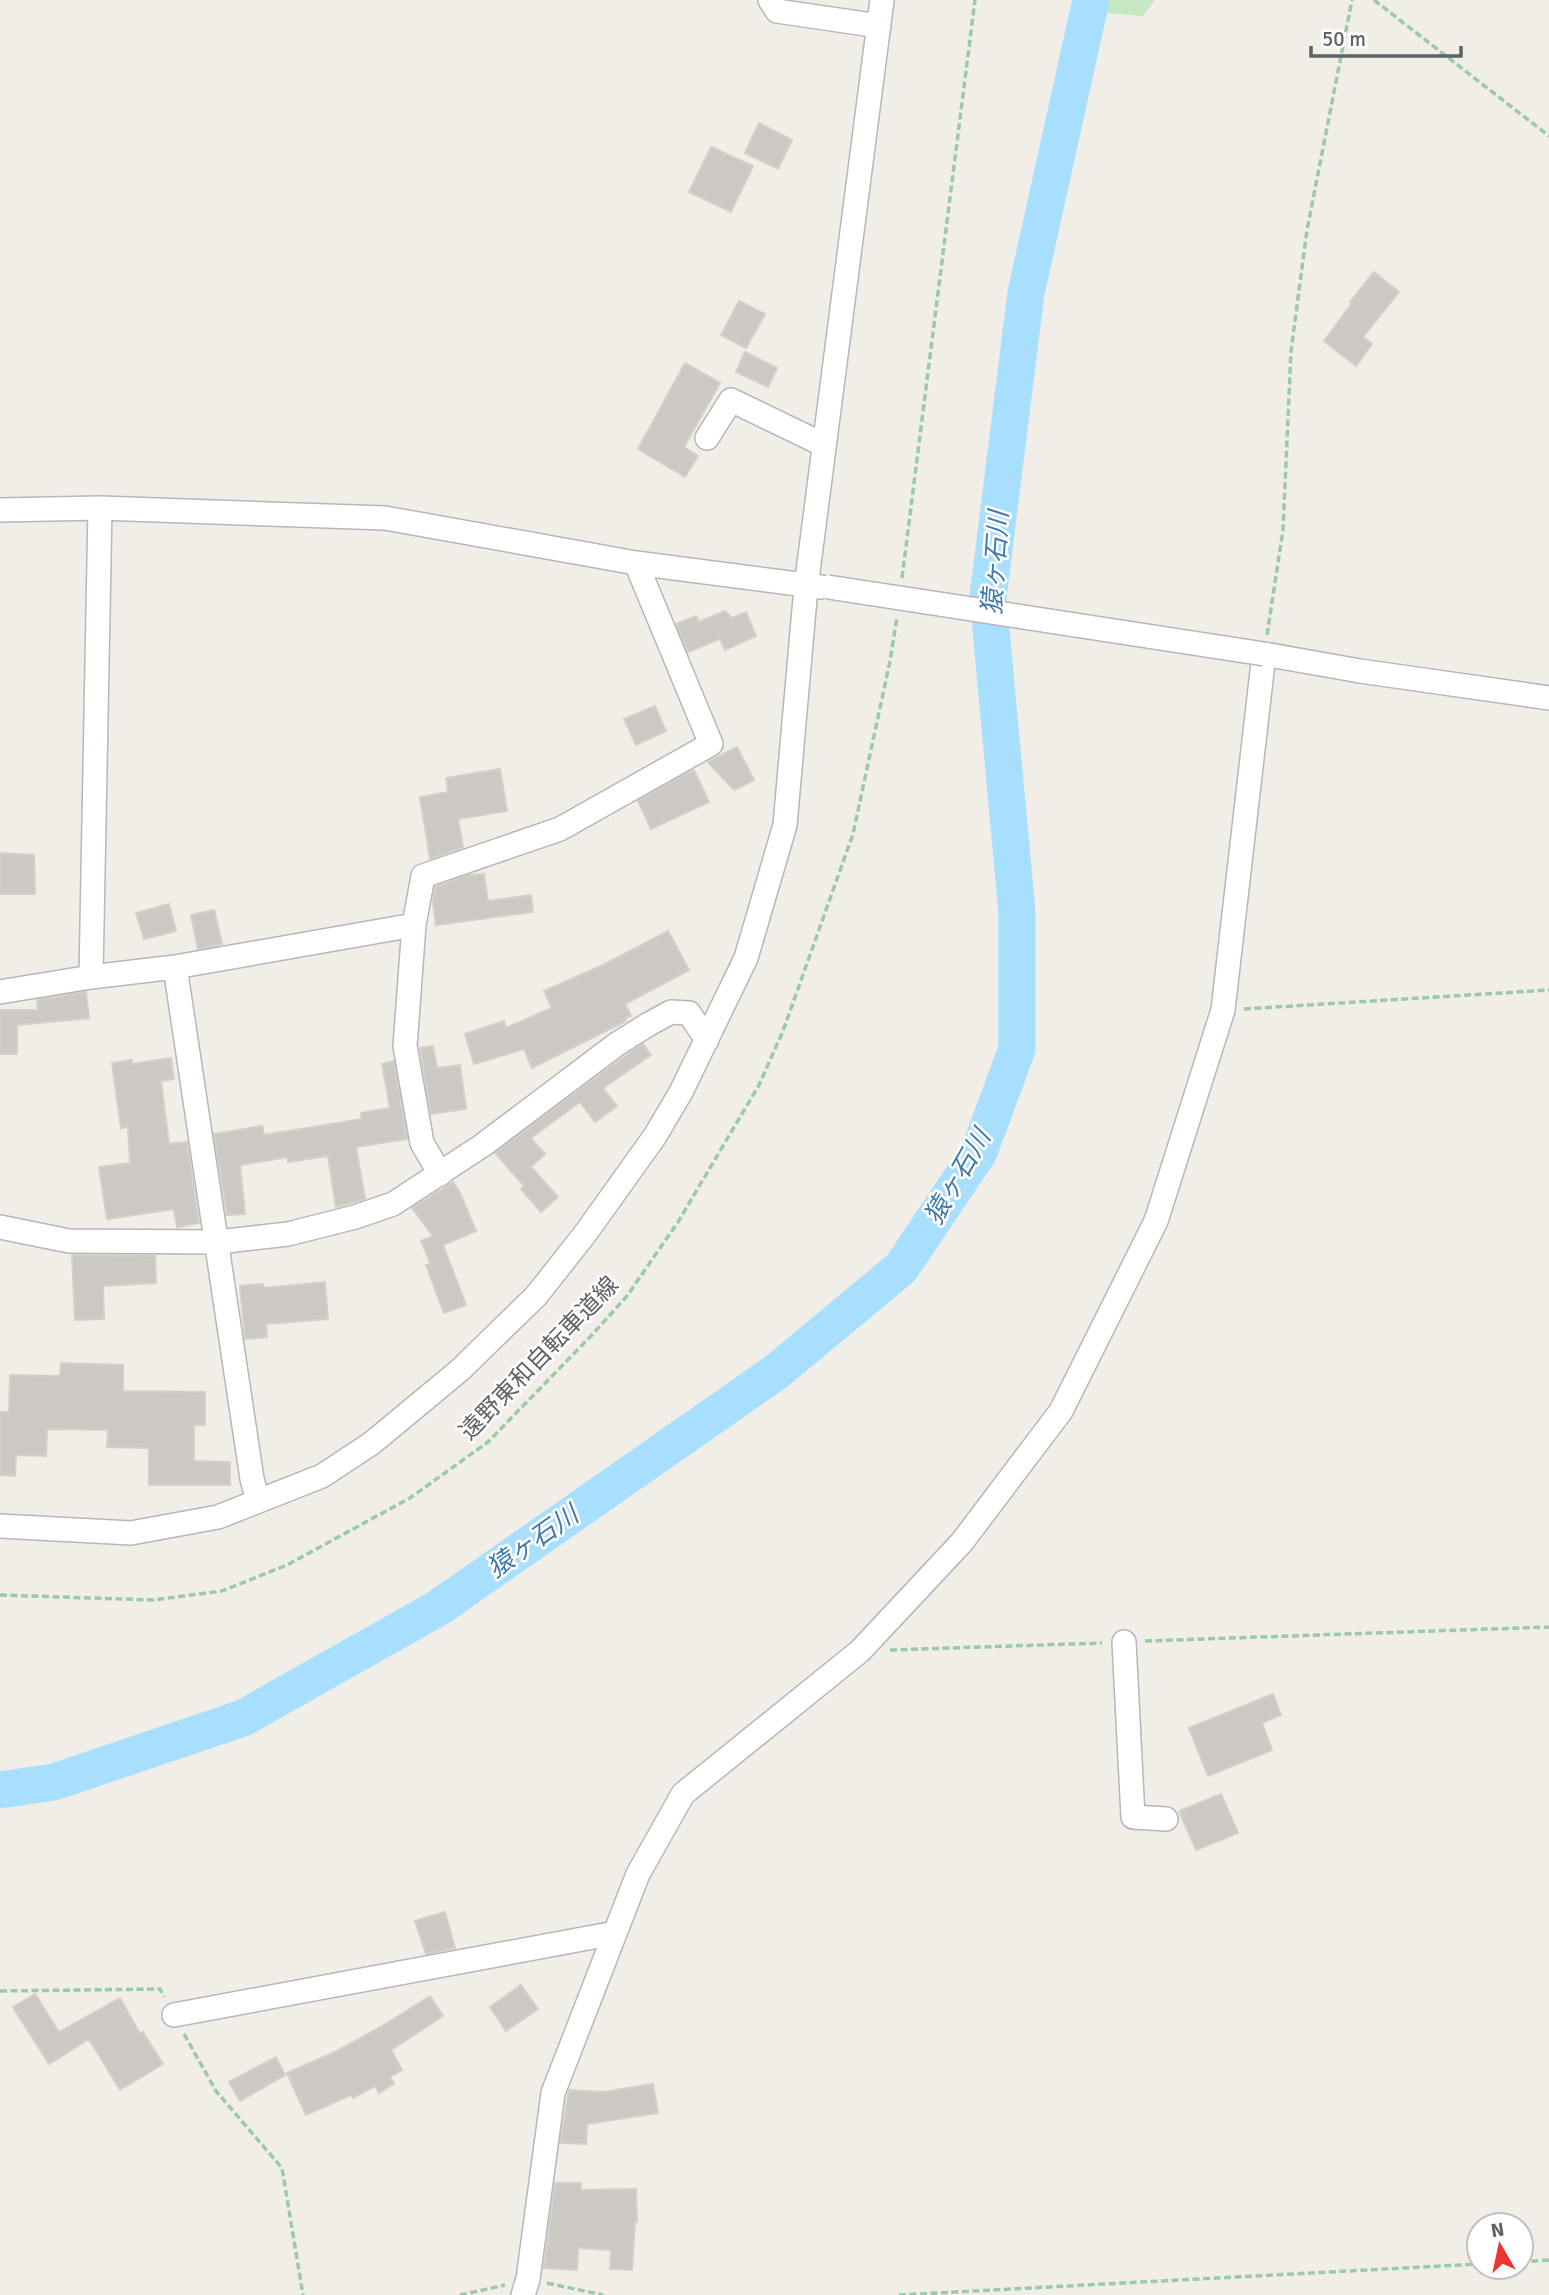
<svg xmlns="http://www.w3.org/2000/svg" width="1549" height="2295" viewBox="0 0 1549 2295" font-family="Signika,'Noto Sans JP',sans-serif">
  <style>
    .green { fill: #c6e8c3 }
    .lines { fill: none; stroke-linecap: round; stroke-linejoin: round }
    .river { stroke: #a8dfff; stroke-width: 37 }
    .building { fill: #ccc9c4; stroke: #d5cfc5; stroke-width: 2 }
    .minor-casing { stroke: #b4b7bb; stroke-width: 26 }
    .path { stroke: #9cc9a7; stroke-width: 3.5; stroke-dasharray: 7 3.5; stroke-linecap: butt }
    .minor { stroke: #fff; stroke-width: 23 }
    .minor-bridge-casing { stroke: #b4b7bb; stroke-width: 26; stroke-linecap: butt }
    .minor-bridge { stroke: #fff; stroke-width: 23 }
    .labels { text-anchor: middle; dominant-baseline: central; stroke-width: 5; stroke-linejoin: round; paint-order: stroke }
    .street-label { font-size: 24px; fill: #5e6367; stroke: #fff }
    .water-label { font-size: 26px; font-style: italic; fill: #407aab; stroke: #fff }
  </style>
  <rect width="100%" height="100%" fill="#f0eee7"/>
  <path class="green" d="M 1080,0 L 1155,0 L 1143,16 L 1081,11 Z"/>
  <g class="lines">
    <path class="river" d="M 0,1790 L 54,1782 L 243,1718 L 438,1608 L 776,1372 L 901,1268 L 979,1152 L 1017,1049 L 1017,912 L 988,597 L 1026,293 L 1091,0"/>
  </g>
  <path class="building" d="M 759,123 L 792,140 L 778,169 L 745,153 Z
    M 711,147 L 753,166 L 731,212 L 689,192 Z
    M 1374,272 L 1399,292 L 1363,337 L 1372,344 L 1356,366 L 1324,341 L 1352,303 L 1350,302 Z
    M 739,301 L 765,314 L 746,348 L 721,335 Z
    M 745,352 L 777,368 L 768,387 L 736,372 Z
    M 685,363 L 720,383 L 684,447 L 698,456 L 685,477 L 638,449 Z
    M 725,611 L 732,618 L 746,612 L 756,636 L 725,650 L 720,639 L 688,652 L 676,624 L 696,616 L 699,622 Z
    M 655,706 L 666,731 L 636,745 L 624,719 Z
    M 737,747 L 754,780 L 734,790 L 708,762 Z
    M 500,769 L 507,811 L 458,819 L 463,847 L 430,859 L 420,797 L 448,792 L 446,778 Z
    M 694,770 L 709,802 L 651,829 L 638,801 Z
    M 0,853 L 34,855 L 35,894 L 0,894 Z
    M 484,874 L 488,901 L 531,895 L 533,912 L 436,925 L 433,901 L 435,887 L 468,875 Z
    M 169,904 L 176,931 L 144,939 L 136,913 Z
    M 214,910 L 222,944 L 198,949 L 191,915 Z
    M 668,931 L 689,970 L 625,1004 L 631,1016 L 625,1018 L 626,1021 L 532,1068 L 524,1049 L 474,1064 L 465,1034 L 504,1021 L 506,1028 L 552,1008 L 544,991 L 603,965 Z
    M 86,992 L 89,1018 L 17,1025 L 17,1054 L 0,1054 L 0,1010 L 38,1010 L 37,1000 Z
    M 643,1044 L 651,1055 L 603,1088 L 617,1106 L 595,1122 L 580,1102 L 531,1138 L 545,1154 L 531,1167 L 558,1197 L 541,1212 L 521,1189 L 524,1186 L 495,1153 L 625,1056 Z
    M 433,1046 L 437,1068 L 460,1065 L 466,1109 L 431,1114 L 420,1048 Z
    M 171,1058 L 174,1079 L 161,1081 L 169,1144 L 187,1142 L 199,1223 L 177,1227 L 174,1209 L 107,1219 L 99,1167 L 130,1163 L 128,1127 L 121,1128 L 112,1063 L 132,1060 L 132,1064 Z
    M 394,1061 L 407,1139 L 356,1147 L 365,1199 L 336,1207 L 328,1156 L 288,1162 L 288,1157 L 240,1165 L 245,1214 L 227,1215 L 214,1134 L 262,1126 L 264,1135 L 362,1119 L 361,1113 L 390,1108 L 382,1064 Z
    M 453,1182 L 459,1191 L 476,1231 L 443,1245 L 466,1305 L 444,1313 L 426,1265 L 431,1264 L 421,1241 L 433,1236 L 412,1208 Z
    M 72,1255 L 155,1256 L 156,1283 L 103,1286 L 104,1319 L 75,1320 Z
    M 325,1282 L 328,1319 L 266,1324 L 267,1337 L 245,1339 L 240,1286 L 263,1284 L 263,1288 Z
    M 61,1363 L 123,1365 L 123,1391 L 205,1392 L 205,1425 L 194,1425 L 194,1461 L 230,1462 L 230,1485 L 149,1485 L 149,1448 L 107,1447 L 108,1430 L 47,1429 L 46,1456 L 16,1455 L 15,1476 L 0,1475 L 0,1412 L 9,1412 L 10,1375 L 60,1376 Z
    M 1273,1694 L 1281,1715 L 1262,1723 L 1272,1750 L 1208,1776 L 1189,1728 Z
    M 1221,1794 L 1238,1833 L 1196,1850 L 1179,1811 Z
    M 445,1912 L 455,1948 L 426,1954 L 415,1921 Z
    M 521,1985 L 538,2009 L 506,2031 L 490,2007 Z
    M 35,1994 L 59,2032 L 120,1998 L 140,2034 L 143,2032 L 163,2064 L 120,2090 L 89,2039 L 49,2064 L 13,2007 Z
    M 430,1996 L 443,2016 L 391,2050 L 402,2070 L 390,2077 L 394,2084 L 379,2093 L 375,2086 L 353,2098 L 351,2095 L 306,2115 L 287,2073 L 335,2052 L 384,2025 Z
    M 276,2057 L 285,2075 L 240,2101 L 229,2082 Z
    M 653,2084 L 658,2113 L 587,2124 L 586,2144 L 560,2143 L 569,2090 L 603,2092 Z
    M 555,2183 L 581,2183 L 581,2190 L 636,2189 L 637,2222 L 635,2222 L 632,2270 L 610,2269 L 611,2250 L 578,2248 L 577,2270 L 544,2268 Z"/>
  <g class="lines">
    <defs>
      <path id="minor" d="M 770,0 L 777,11 L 879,26
        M 707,438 L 731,400 L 824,445
        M 0,510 L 100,508 L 385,518 L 636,563 L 821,587
        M 414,925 L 405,1046 L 422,1143 L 440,1174
        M 175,967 L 252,1479 L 258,1501
        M 91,977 L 100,508
        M 0,992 L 91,977 L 175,967 L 414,925 L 423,876 L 560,829 L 711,744 L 636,563
        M 0,1227 L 69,1241 L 218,1242 L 288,1234 L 355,1217 L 393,1204 L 483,1145 L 617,1044 L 649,1024 L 671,1012 L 689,1013 L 707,1040
        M 0,1526 L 131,1533 L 218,1517 L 322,1476 L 372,1443 L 460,1370 L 536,1296 L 585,1234 L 655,1136 L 681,1092 L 746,958 L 785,825 L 806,587 L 882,0
        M 1124,1642 L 1133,1817 L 1166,1819
        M 174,2015 L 615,1933
        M 523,2295 L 528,2279 L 553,2093 L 638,1874 L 683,1794 L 860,1651 L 962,1542 L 1061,1411 L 1156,1221 L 1223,1010 L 1264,654 L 1360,671 L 1549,698"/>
    </defs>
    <use href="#minor" class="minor-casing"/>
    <path class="path" d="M 1374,0 L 1549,136
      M 902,578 L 975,0
      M 1267,635 L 1283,530 L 1291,351 L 1307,230 L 1352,0
      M 1244,1009 L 1549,990
      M 0,1595 L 153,1600 L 222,1591 L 287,1565 L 410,1498 L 488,1442 L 591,1336 L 627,1296 L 678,1222 L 759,1085 L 783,1031 L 853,834 L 890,661 L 897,617
      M 1145,1641 L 1549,1627
      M 890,1650 L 1102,1643
      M 0,1991 L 160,1989 L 164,1997
      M 184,2034 L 216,2091 L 282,2168 L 303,2295
      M 1521,2262 L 1549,2260
      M 547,2283 L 603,2295
      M 460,2295 L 505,2285
      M 899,2295 L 1479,2264"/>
    <use href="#minor" class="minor"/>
    <defs>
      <path id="minor-bridge" d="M 828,587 L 1264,654"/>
    </defs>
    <use href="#minor-bridge" class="minor-bridge-casing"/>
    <use href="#minor-bridge" class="minor-bridge"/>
  </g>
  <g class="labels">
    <g class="street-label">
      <text transform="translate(539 1358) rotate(-46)">遠野東和自転車道線</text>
    </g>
    <g class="water-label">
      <text transform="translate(996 563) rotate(-86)">猿ヶ石川</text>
      <text transform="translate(958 1177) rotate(-60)">猿ヶ石川</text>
      <text transform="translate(533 1542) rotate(-35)">猿ヶ石川</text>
    </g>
  </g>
  <g transform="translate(1500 2246) rotate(351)"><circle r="33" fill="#ffffff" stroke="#bfc1c2" stroke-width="2"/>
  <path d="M0-5L12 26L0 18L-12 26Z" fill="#eb3532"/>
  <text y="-10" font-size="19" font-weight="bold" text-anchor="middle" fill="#5e6367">N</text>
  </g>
  <path d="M1311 46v10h150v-10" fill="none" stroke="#5e6367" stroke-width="3.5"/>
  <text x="1322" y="46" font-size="21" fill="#5e6367" stroke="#ffffff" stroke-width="5" paint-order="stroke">50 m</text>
</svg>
